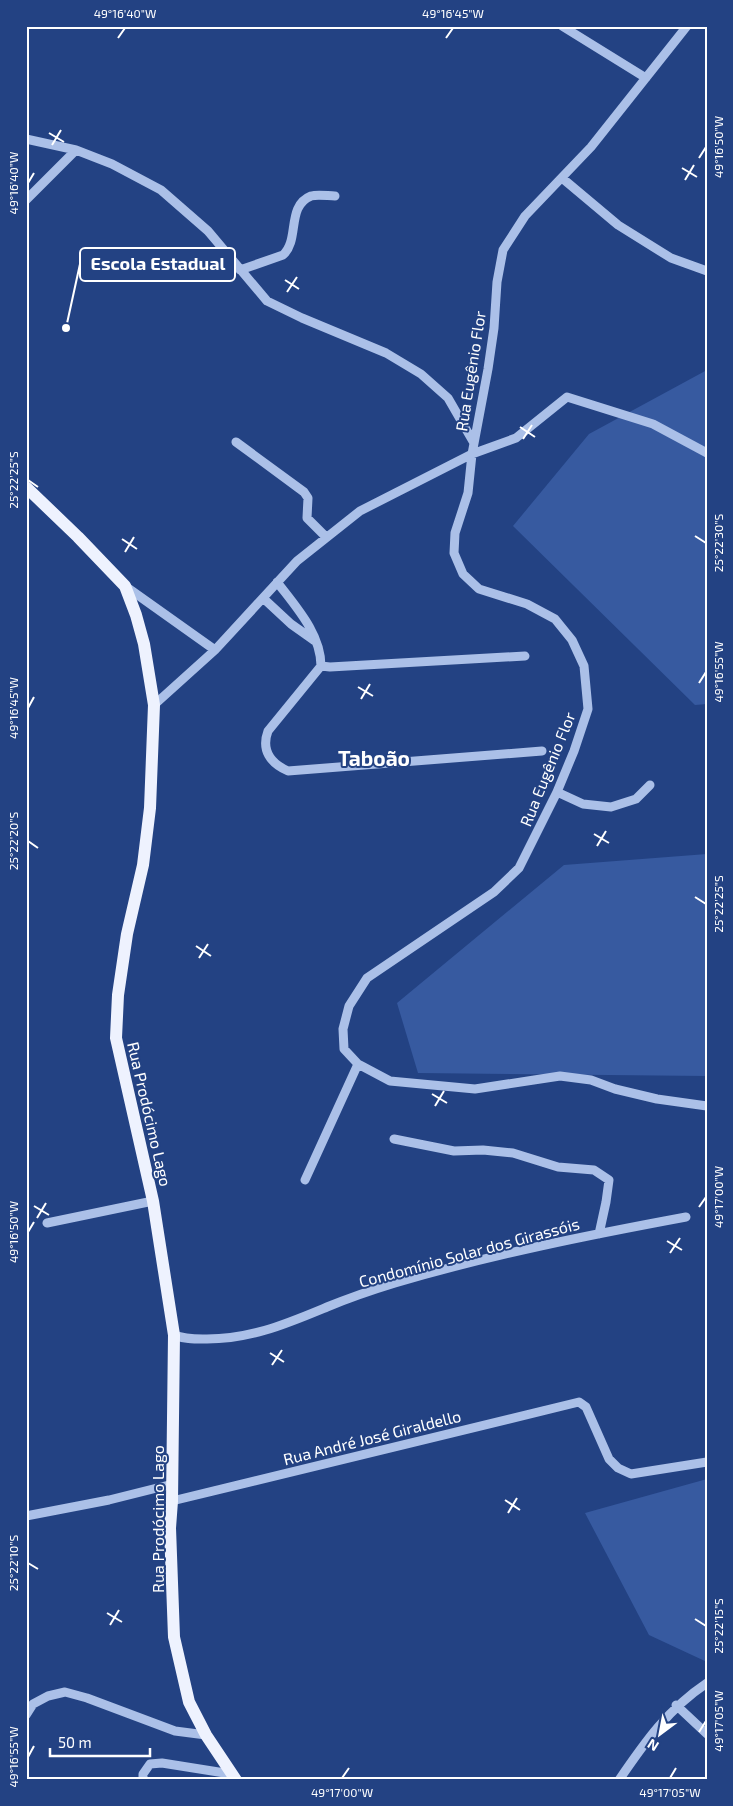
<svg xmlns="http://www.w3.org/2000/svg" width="733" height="1806" viewBox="0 0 733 1806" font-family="'Exo 2',sans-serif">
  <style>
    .green { fill: #375aa0 }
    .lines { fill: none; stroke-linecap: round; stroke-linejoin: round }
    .minor { stroke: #abc0e8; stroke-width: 9 }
    .major { stroke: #eef2fe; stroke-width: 12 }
    .ticks { fill: none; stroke: #fff; stroke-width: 2 }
    .labels { text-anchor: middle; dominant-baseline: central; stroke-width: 4; stroke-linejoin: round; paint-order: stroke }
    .street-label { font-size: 16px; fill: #fff; stroke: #234283 }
    .district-label { font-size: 21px; font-weight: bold; fill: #fff; stroke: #234283 }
    .leader { fill: none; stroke: #fff; stroke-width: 2 }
    .callout-dot { fill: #fff; stroke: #234283; stroke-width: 2 }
    .callout { fill: #234283; stroke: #fff; stroke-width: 2 }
    .callout-label { font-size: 18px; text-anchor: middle; font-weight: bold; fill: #fff }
    .neatline { fill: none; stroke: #fff; stroke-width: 2 }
    .ticks-label { font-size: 12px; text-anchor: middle; fill: #fff }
  </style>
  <rect width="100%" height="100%" fill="#234283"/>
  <path class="green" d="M 707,370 L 707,704 L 695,705 L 513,526 L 589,434 Z
    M 707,854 L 707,1076 L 418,1073 L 397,1003 L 564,865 Z
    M 707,1479 L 707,1662 L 649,1635 L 585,1513 Z"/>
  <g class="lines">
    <path class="minor" d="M 562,26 L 646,78
      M 687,26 L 591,147 L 525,216 L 503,250 L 497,282 L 494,328 L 488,369 L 472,454 L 468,493 L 455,533 L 454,553 L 463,574 L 479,589 L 527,604 L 555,619 L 572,640 L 584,666 L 588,709 L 574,751 L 557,792 L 519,868 L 494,892 L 367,978 L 349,1006 L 343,1029 L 344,1049 L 358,1064 L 390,1081 L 475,1089 L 560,1076 L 591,1080 L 615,1089 L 657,1099 L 707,1106
      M 26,139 L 76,150 L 112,164 L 161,190 L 208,231 L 267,301 L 302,318 L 386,353 L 421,374 L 448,398 L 474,443
      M 562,178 L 618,225 L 671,258 L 707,271
      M 26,200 L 76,150
      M 240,270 L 283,255 C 300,240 286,206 311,196 C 318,194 328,196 335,196
      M 236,442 L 304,492 L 308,498 L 307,518 L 326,537
      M 277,582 C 296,607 321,634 321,666 L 268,731 C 261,750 270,763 288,771 L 542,751
      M 125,586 L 215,650
      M 263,598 L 291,624 L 315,641
      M 321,666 L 330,667 L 525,656
      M 154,705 L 215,650 L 297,561 L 360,511 L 472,454 L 516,438 L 567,397 L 653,424 L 707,453
      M 557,792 L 583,804 L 611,807 L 636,799 L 650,785
      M 394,1139 L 454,1151 L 483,1150 L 513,1153 L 558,1167 L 594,1170 L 609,1180 L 606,1202 L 599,1234
      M 305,1180 L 358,1064
      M 47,1223 L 153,1201
      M 174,1335 C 184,1339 193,1339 203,1339 C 249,1340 286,1324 327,1307 C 349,1298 372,1290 395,1283 C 489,1255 589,1235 686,1217
      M 172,1501 L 579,1402 L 586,1407 L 609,1459 L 618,1468 L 631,1474 L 707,1462
      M 26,1516 L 109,1500 L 173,1484
      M 676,1705 L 707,1734
      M 26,1715 L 33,1704 L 48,1696 L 65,1692 L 87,1698 L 175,1731 L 206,1735
      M 143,1780 L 143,1774 L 150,1764 L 162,1763 L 231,1774
      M 619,1780 C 645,1742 668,1709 707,1683"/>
    <path class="major" d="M 26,487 L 78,537 L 125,586 L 136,615 L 144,644 L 154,705 L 150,808 L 143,865 L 127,934 L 118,995 L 116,1038 L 153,1201 L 174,1335 L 172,1501 L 170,1528 L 174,1637 L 189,1702 L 206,1735 L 236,1780"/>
  </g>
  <path class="ticks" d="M 118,38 L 125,28M 446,38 L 453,28M 49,133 L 64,142M 52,145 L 61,130M 699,158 L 706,147M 682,168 L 697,177M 685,180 L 694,165M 28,183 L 34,173M 285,280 L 299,289M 287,292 L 297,277M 520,427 L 535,437M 523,439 L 532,425M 28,480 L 38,487M 695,536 L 706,543M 122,539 L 137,549M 125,552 L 134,537M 699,683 L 706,672M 358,687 L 373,696M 361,699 L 370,684M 28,708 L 34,697M 594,834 L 609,843M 28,841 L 38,848M 597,846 L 606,831M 695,897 L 706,904M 196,946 L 211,956M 199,958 L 208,944M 432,1094 L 447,1103M 435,1106 L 444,1091M 34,1206 L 49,1215M 699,1207 L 706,1197M 37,1218 L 46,1203M 28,1232 L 34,1222M 667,1241 L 682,1250M 670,1253 L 680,1238M 270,1353 L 284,1362M 272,1365 L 282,1350M 505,1500 L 520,1510M 508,1513 L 517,1498M 28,1563 L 38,1569M 107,1613 L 122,1622M 695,1619 L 706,1626M 110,1625 L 119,1610M 699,1732 L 706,1721M 28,1757 L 34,1746M 342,1778 L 349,1768M 670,1778 L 676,1768"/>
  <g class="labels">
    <g class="street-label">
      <text transform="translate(470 371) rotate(-81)">Rua Eugênio Flor</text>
      <text transform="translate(547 769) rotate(-68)">Rua Eugênio Flor</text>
      <text transform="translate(150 1114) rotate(77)">Rua Prodócimo Lago</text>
      <text transform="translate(469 1252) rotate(-15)">Condomínio Solar dos Girassóis</text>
      <text transform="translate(372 1437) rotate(-14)">Rua André José Giraldello</text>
      <text transform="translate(157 1519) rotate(-90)">Rua Prodócimo Lago</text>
    </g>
    <g class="district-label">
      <text x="374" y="757">Taboão</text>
    </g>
  </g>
  <path class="leader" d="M66 328L80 264"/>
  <circle class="callout-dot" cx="66" cy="328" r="5"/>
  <rect class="callout" x="80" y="248" width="155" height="33" rx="5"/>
  <g class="callout-label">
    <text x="158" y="270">Escola Estadual</text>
  </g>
  <rect width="733" height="1806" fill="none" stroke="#234283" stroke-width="55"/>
  <g transform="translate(660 1734) rotate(212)" stroke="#234283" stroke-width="4" paint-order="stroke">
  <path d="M0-4L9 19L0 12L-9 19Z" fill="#ffffff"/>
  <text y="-8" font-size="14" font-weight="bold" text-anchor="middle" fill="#ffffff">N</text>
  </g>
  <path d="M50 1748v8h100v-8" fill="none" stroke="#ffffff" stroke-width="2.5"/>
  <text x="58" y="1748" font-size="15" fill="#ffffff" stroke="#234283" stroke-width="4" paint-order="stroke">50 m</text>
  <rect x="28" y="28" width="678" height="1750" class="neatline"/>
  <g class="ticks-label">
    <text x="125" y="18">49°16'40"W</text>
    <text x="453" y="18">49°16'45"W</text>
    <text transform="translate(719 147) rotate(-90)" y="4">49°16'50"W</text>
    <text transform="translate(14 183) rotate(-90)" y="4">49°16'40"W</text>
    <text transform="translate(14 480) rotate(-90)" y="4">25°22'25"S</text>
    <text transform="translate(719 543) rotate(-90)" y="4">25°22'30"S</text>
    <text transform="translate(719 672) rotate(-90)" y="4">49°16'55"W</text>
    <text transform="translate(14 708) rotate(-90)" y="4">49°16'45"W</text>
    <text transform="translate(14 841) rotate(-90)" y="4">25°22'20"S</text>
    <text transform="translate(719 904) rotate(-90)" y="4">25°22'25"S</text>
    <text transform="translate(719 1197) rotate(-90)" y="4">49°17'00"W</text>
    <text transform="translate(14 1232) rotate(-90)" y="4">49°16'50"W</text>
    <text transform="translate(14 1563) rotate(-90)" y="4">25°22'10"S</text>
    <text transform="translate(719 1626) rotate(-90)" y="4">25°22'15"S</text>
    <text transform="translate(719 1721) rotate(-90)" y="4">49°17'05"W</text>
    <text transform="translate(14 1757) rotate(-90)" y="4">49°16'55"W</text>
    <text x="342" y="1797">49°17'00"W</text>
    <text x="670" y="1797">49°17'05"W</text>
  </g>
</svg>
